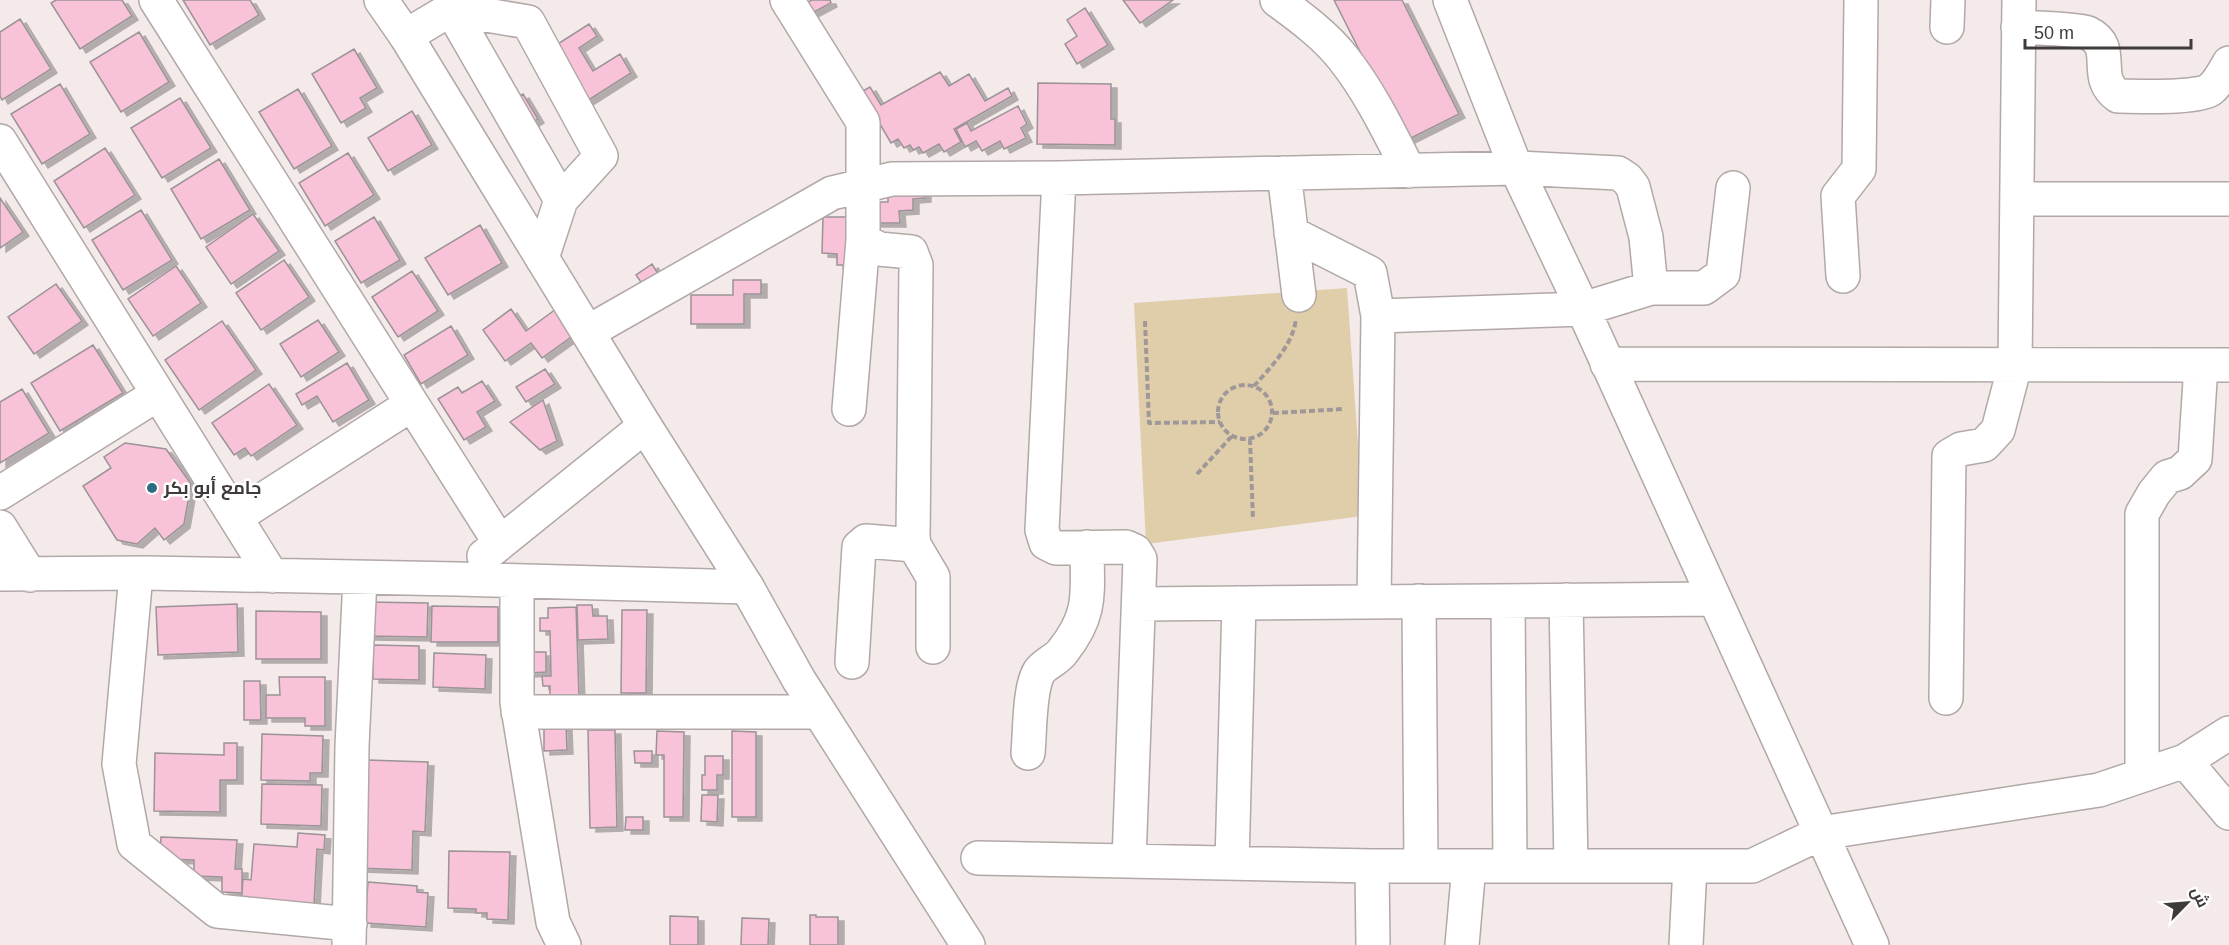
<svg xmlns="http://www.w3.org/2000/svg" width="2229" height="945" viewBox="0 0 2229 945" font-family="Helvetica,Cairo,sans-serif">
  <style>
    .green { fill: #e0ceaa }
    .building { fill: #f8c2d9; stroke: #9b9396; stroke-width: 1.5; filter: url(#shadow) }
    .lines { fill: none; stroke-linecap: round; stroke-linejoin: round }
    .minor-casing { stroke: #b1a8a7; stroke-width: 36 }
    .major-casing { stroke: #b1a8a7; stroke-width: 36 }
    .path { stroke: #9f9898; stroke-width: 4; stroke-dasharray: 6 3; stroke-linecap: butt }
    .minor { stroke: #fff; stroke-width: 33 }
    .major { stroke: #fff; stroke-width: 33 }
    .poi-dot { fill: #2f6b82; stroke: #fff; stroke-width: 2 }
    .labels { text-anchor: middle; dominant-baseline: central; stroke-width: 5; stroke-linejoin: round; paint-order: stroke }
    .poi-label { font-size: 18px; font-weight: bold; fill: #3f3b3b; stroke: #fff; text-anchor: start }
  </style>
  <defs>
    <filter id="shadow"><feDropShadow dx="6" dy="4" stdDeviation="0" flood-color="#0004"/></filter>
  </defs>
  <rect width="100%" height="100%" fill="#f4eaea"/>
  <path class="green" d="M 1347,288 L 1363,516 L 1146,544 L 1134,303 Z"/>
  <path class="building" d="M 56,0 L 122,0 L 132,16 L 80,49 L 51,3 Z
    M 183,0 L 250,0 L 259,15 L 210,45 Z
    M 812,0 L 830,0 L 831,3 L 812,13 L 806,3 Z
    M 1123,0 L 1173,0 L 1140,23 Z
    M 1334,0 L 1402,0 L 1459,114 L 1405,141 Z
    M 1085,8 L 1108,45 L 1077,64 L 1065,44 L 1077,36 L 1067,20 Z
    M 20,19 L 51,69 L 2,100 L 0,96 L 0,32 Z
    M 589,24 L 597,36 L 579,48 L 593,71 L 620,54 L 631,73 L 587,101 L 553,47 Z
    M 139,32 L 169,82 L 121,112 L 90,62 Z
    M 354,49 L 377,88 L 360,98 L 366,108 L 341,123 L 312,74 Z
    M 940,72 L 949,86 L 969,74 L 985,101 L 1008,88 L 1012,96 L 954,129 L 961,142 L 944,152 L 939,144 L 923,153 L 919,147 L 913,150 L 910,145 L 904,148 L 898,139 L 891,143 L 861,92 L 870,87 L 881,105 Z
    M 1038,83 L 1111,84 L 1111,119 L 1115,119 L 1115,145 L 1037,144 Z
    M 60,84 L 90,134 L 42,164 L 11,114 Z
    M 298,89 L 332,146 L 294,169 L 259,112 Z
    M 523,94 L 538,119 L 527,126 L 512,100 Z
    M 180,98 L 211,148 L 162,178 L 131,128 Z
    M 1018,106 L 1027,124 L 1021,128 L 1026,138 L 1004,149 L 1000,141 L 982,151 L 976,141 L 965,147 L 956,129 L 967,123 L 971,131 Z
    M 412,111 L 432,145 L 388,171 L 368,138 Z
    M 105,148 L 135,195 L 84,228 L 54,181 Z
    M 348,153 L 374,195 L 325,226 L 299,183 Z
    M 219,159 L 250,210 L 201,239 L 171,189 Z
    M 888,188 L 925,192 L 925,198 L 913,199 L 913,210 L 899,211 L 900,223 L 875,223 L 875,202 L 888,202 Z
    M 0,198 L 23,232 L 0,248 Z
    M 141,210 L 172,260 L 123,290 L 92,240 Z
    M 253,214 L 279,251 L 231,284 L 206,247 Z
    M 374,217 L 400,260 L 361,283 L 335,241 Z
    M 823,217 L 850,217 L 849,265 L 837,265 L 837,254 L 822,253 Z
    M 480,225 L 502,263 L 448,295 L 425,258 Z
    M 284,260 L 309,297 L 261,330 L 236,293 Z
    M 652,264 L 660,277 L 645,288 L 636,275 Z
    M 176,266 L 201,303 L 153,336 L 128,299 Z
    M 412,271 L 438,311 L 398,337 L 372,297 Z
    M 733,280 L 761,280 L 761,294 L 744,294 L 744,324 L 691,324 L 691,295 L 733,295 Z
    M 56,284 L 82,321 L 34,354 L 8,317 Z
    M 511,309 L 526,331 L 556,309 L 574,335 L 542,358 L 531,343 L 505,361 L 483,330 Z
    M 318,320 L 339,352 L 301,377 L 280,344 Z
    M 222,321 L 256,370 L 199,410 L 165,360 Z
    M 451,326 L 468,355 L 421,384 L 404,355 Z
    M 93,345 L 123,393 L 60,431 L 31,383 Z
    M 347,363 L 369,400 L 333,422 L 317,396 L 302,405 L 296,394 Z
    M 545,369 L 555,384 L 526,402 L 516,387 Z
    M 482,381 L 495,401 L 477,412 L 486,427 L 464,440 L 438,399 L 458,387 L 462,393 Z
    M 269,384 L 297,425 L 251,456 L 245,448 L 234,455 L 212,423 Z
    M 22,389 L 49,433 L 0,463 L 0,402 Z
    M 543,400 L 557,441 L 540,450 L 510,422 Z
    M 125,443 L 166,449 L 191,484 L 184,524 L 164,540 L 155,528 L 137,544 L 117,540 L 83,486 L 111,468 L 104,457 Z
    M 366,602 L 428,603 L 427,637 L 366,636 Z
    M 237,604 L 238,652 L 158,655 L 156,607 Z
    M 577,605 L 592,605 L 593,616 L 607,616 L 608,639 L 578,640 Z
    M 432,606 L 498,607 L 498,642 L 431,642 Z
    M 576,607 L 579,697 L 550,698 L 550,686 L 543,686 L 542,676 L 551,676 L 550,631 L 540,631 L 540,618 L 548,618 L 548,608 Z
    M 622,610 L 647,610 L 646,693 L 621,693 Z
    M 256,611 L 321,612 L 321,659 L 256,659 Z
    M 373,645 L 419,646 L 419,680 L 373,679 Z
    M 529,652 L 546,652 L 546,672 L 529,673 Z
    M 434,653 L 486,655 L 485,689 L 433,687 Z
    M 279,677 L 325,677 L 325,726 L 305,726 L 305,718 L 266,718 L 266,695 L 280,695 Z
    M 244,681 L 260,681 L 261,720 L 244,720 Z
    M 544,725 L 566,725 L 567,750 L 544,751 Z
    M 588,730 L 615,730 L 617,827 L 590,828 Z
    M 657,731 L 684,732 L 683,817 L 664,817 L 664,755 L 656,755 Z
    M 732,731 L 756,732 L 756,817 L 732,817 Z
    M 262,734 L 323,736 L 322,773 L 310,773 L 310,781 L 261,780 Z
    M 224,743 L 237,743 L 237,780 L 220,780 L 220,812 L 154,811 L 155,753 L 224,755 Z
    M 634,751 L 652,751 L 652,763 L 635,763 Z
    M 705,756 L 723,756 L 723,775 L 717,775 L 717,790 L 702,790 L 702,775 L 705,775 Z
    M 367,760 L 428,762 L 425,832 L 413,831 L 412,870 L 357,868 Z
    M 262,784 L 322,785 L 321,826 L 261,824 Z
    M 702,795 L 718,795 L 717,822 L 701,821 Z
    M 626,817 L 643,817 L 643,830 L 625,830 Z
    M 298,833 L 325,835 L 324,850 L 317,849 L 314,904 L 256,899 L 241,908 L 243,879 L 251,880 L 254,844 L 297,847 Z
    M 161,837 L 237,840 L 235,869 L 242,869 L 242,893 L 222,892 L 222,877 L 194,876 L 194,860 L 160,859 Z
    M 449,851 L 510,852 L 508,920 L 487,919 L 487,913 L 476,913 L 476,909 L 448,908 Z
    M 368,882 L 417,886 L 417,892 L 428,893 L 426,927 L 365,923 Z
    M 810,915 L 816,915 L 816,917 L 838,917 L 838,945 L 810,945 Z
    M 670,916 L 698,917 L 698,945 L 670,945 Z
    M 742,918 L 769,919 L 768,945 L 741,945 Z"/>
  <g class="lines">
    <defs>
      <path id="minor" d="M 156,0 L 500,543
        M 787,0 L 863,122 L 863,240 L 849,409
        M 1277,0 C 1300,17 1325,35 1343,58 C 1370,92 1389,132 1409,171
        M 1450,0 L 1516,168 L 1583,309 L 1872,945
        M 451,9 L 528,22 L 601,156 L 561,200
        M 1947,27 L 1948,0
        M 2018,27 C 2031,28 2079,29 2088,33 C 2118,47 2091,77 2118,96 C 2136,96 2200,99 2211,89 C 2219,82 2224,72 2229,63
        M 406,36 L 451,9 L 561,200 L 542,258
        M 0,141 L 272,576
        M 1284,173 L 1299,295
        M 1059,178 L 1042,530 L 1046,543 L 1056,548 L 1126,547 L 1135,551 L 1140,559 L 1129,861
        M 2017,199 L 2229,199
        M 1291,233 L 1370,273 L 1378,316
        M 863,240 L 879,249 L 911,252 L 916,265 L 913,536 L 914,545 L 933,577 L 933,647
        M 1843,276 L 1838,196 L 1859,169 L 1861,0
        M 588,332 L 832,193 L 892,179 L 1059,178 L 1516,168 L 1618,173 L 1627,179 L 1633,187 L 1646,237 L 1651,288
        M 1607,364 L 2229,365
        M 0,493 L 158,394
        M 236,517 L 412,404
        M 0,527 L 30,575
        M 484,556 L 645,426
        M 0,574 L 146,573 L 457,579 L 747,587
        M 136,574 L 119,764 L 134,844 L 217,911 L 350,924
        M 517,582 L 517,702 L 553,922 L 564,945
        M 1566,600 L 1571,866
        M 1419,601 L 1421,866
        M 1508,601 L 1510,866
        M 1374,602 L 1378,316 L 1583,309 L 1651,288 L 1704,288 L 1723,274 L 1733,188
        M 1139,604 L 1714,599
        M 852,662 L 859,547 L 866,541 L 914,545
        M 1946,698 L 1949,456 L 1961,449 L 1984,445 L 1998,430 L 2015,365 L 2019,0
        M 518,712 L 819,712
        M 1028,753 C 1030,732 1029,689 1039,672 C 1044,664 1057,660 1063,651 C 1093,613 1087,593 1087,547
        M 2185,761 L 2229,813
        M 2142,775 L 2142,514 L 2154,493 L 2167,477 L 2180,473 L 2195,459 L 2201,365
        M 978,858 L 1372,866 L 1752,866 L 1821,833 L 2099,790 L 2185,761 L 2229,733
        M 1232,863 L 1239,603
        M 1372,866 L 1373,945
        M 349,945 L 352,746 L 360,578
        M 1462,945 L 1469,866
        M 1686,945 L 1690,866"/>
      <path id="major" d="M 381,0 L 406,36 L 645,426 L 747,587 L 799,680 L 968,945"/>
    </defs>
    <use href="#minor" class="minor-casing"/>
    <use href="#major" class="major-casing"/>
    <path class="path" d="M 1145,321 L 1149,423 L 1220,422
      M1218 412a27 27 0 1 1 54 0a27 27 0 1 1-54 0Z
      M 1254,386 C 1270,368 1293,345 1296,319
      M 1273,413 L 1344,409
      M 1250,439 L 1253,520
      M 1197,474 L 1232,436"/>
    <use href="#minor" class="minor"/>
    <use href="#major" class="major"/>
  </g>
  <circle class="poi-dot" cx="152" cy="488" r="6"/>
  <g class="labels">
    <g class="poi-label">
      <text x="164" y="488">جامع أبو بكر</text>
    </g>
  </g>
  <g transform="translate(2187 903) rotate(65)" stroke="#ffffff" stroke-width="4.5" paint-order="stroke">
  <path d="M0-4.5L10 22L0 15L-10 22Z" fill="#3f3b3b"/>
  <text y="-9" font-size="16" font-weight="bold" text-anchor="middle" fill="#3f3b3b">ش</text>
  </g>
  <path d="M2025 39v9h166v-9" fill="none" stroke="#3f3b3b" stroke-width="3"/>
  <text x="2034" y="39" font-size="18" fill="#3f3b3b" stroke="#ffffff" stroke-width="4.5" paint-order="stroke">50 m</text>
</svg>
